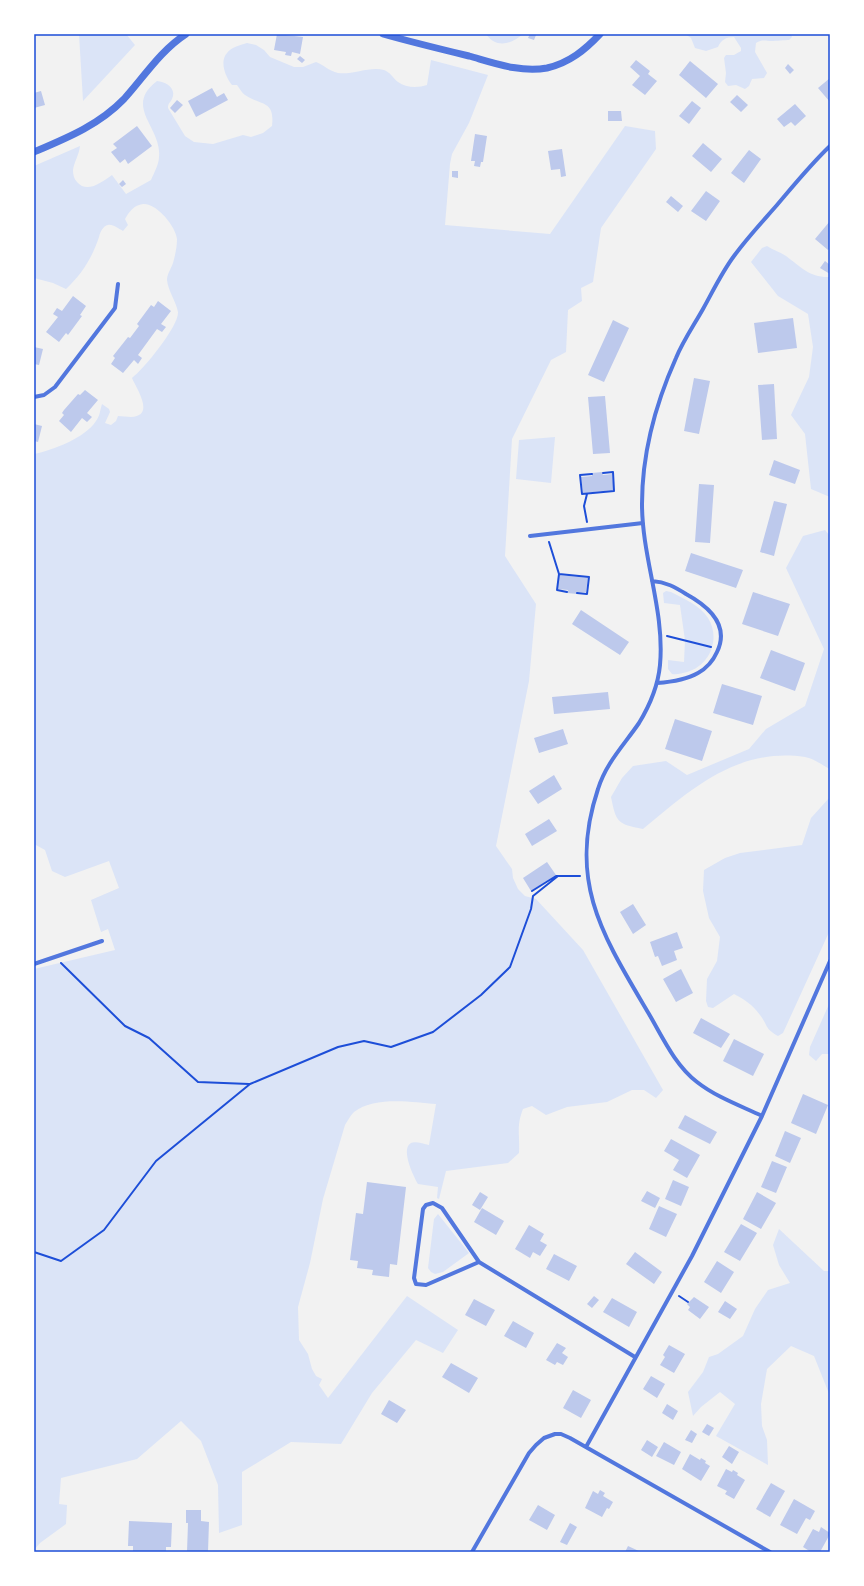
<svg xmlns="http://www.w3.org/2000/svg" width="864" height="1586" viewBox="0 0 864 1586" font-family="Quicksand,sans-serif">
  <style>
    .green { fill: #dbe4f7 }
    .building { fill: #bdc9ec }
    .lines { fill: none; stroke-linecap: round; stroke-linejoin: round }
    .path { stroke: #1d4ed8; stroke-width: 2 }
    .minor { stroke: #5277de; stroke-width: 4 }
    .tertiary { stroke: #5277de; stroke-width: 7 }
    .neatline { fill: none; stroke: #1d4ed8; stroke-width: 1.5 }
  </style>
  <rect width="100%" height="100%" fill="#f2f2f2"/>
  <path class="green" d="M 79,34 L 126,34 L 135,45 L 83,101 Z
    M 486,34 L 523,34 C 512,44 496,49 486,34 Z
    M 685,34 L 791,34 L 792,37 L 789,40 C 786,40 775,41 772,41 C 766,41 762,39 756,43 L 755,52 L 767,73 L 764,78 L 752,79 L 749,86 L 745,89 L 736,85 L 728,86 L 725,82 L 726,73 L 724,58 L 726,55 L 734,55 L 741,51 L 741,48 L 734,37 C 726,37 721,40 718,47 L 706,51 L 695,48 L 691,38 Z
    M 247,43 L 256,45 L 264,50 L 270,57 L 294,67 L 303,67 L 316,62 C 324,65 329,71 338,73 C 353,75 370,66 384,70 C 390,72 393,78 398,82 C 406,88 418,88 427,85 L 431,60 L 488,75 L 469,123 L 452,154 L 450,164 L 445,225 L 550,234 L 625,126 L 655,131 L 656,149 L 601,228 L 593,282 L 581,288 L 582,301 L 568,310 L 566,352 L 551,360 L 512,439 L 505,556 L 536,604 L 529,681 L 496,846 L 512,869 L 513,878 L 518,889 L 525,896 L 536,899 L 583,950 L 663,1090 L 656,1098 L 644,1090 L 632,1090 L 607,1102 L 567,1107 L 546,1115 L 532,1106 L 523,1109 C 516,1127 520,1134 519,1153 L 508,1163 L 446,1171 L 439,1199 L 437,1198 L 438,1187 L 418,1184 C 414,1177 400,1149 411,1143 C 415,1141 424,1144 429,1145 L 436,1104 C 412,1102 374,1096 354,1112 C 350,1116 348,1120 345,1125 L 323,1199 L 310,1263 L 298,1307 L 299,1340 L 308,1354 L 312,1369 L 316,1376 L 322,1379 L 319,1385 L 328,1398 L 407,1296 L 458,1330 L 443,1353 L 416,1340 L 372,1393 L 341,1444 L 291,1442 L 242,1472 L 242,1525 L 219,1533 L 218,1485 L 201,1441 L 181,1421 L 137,1459 L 61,1478 L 59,1504 L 67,1505 L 66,1524 L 40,1543 L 34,1550 L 34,1489 L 36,1487 L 34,1486 L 34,969 L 115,950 L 108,929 L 101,932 L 91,900 L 119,888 L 109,861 L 65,877 L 52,871 L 45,850 L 34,844 L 34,454 C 53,450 85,438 96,421 C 100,416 100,410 102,404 L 109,409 L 110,412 L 105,423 L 111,425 L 116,421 L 118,416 C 122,416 127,417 131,417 C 156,416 136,388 132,378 C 144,369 179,326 178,312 C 176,301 168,291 167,280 C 167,274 171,269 173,263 C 175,256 177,247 177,239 C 176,227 157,203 143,204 C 134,205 129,212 125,219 L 128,225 L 123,231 C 119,229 113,224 108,225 C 103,226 100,232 99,237 C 92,258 82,274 66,289 L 53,283 L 34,278 L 34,166 L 80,146 C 79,155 74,162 73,170 C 73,175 74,179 77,182 C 87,194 102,182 112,175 L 126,194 L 151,180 C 154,173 159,164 159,157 C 162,127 123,107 157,81 C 166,82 177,88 172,99 C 170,103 168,103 168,108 L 185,136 L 194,142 L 213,144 L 243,135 L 251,137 L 263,133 L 272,126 C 275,100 261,106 245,95 C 242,93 240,89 237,85 L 232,85 C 226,78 219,62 227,53 C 231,47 241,45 247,43 Z
    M 767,246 C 773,250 780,252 786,256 C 801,267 810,278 830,277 L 830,497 L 811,489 L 805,434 L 791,415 L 809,377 L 813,347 L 808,314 L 778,296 L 751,262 L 762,248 Z
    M 555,437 L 551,483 L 516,479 L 519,440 Z
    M 825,530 L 830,536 L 830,769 C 822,765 813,758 805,757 C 738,747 691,789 643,829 C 617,824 616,822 611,797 L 622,778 L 633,766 L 666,761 L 687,775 L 749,749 L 766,729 L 805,706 L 824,649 L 786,568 L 803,536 Z
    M 666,591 L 671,592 C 684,599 700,605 708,618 C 721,638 710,666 687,672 C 682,673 677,675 672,674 L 668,669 L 668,660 L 684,662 L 685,640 L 680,605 L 664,603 L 663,593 Z
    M 830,797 L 830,930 L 783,1033 L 778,1036 C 764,1028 769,1027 760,1015 C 753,1005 744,999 734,994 L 713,1008 L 708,1007 L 706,1001 L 707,979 L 717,961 L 720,937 L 709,918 L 703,891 L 704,870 L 725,858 L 740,853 L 802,845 L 811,818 Z
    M 830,1002 L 830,1054 L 822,1054 L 816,1061 L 809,1055 L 810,1047 Z
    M 438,1214 L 469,1253 L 443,1272 L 435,1274 L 431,1272 L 428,1268 L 434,1219 Z
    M 779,1229 L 824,1271 L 830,1271 L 830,1396 L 814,1356 L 791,1346 L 767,1369 L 761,1404 L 762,1426 L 767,1440 L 768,1465 L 716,1436 L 735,1404 L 720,1392 L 701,1407 L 693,1416 L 688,1392 L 703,1372 L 709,1357 L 718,1354 L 743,1336 L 755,1309 L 768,1290 L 790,1283 L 779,1265 L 773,1245 Z"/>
  <path class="building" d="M 277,34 L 303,37 L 300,54 L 292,52 L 291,56 L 285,55 L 286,52 L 274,50 Z
    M 530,34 L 536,35 L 534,40 L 528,38 Z
    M 300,56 L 305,60 L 302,63 L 297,59 Z
    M 636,60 L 650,71 L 648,74 L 657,81 L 645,95 L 632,85 L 640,76 L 630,67 Z
    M 690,61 L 718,84 L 706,98 L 679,75 Z
    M 788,64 L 794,70 L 790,74 L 785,68 Z
    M 830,78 L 830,102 L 818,88 Z
    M 212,88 L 217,97 L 224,93 L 228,100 L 196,117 L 188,101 Z
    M 41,91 L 45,105 L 34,108 L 34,93 Z
    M 737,95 L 748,105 L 741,112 L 730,102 Z
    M 177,100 L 183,105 L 175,113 L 170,108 Z
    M 692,101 L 701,108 L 689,124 L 679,116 Z
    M 795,104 L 806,116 L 795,126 L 791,122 L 784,127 L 777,119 Z
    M 608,111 L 621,111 L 622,121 L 608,121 Z
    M 137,126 L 152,146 L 128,164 L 125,159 L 120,163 L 111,152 L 117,148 L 113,144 Z
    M 475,134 L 487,136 L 483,162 L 481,162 L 480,167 L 474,166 L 475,161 L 471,161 Z
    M 703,143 L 722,159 L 711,172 L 692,156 Z
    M 562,149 L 566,176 L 561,177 L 560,169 L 551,170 L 548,151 Z
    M 749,150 L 761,159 L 744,183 L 731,173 Z
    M 452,171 L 458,171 L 458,178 L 452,177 Z
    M 123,180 L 126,184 L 122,187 L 119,184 Z
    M 706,191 L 720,201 L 706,221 L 691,211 Z
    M 671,196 L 683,206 L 678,212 L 666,202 Z
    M 830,221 L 830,247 L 828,250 L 815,239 Z
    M 825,261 L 830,265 L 830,274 L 820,268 Z
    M 73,296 L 86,306 L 80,315 L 82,316 L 68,335 L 66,333 L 59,342 L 46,332 L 58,317 L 53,314 L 57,308 L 62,311 Z
    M 158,301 L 171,311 L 161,324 L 166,327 L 162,332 L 157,329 L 138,355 L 142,358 L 138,364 L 134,360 L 123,373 L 111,364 L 115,358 L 113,356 L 128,337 L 130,338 L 139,326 L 137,324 L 151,305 L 154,307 Z
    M 793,318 L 797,348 L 758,353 L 754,323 Z
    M 613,320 L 629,328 L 604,382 L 588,375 Z
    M 34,347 L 43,349 L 39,365 L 34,364 Z
    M 694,378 L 710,381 L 699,434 L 684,431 Z
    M 774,384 L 777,439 L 762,440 L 758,385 Z
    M 85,390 L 98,400 L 87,413 L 92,417 L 87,422 L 82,418 L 71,432 L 59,421 L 64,415 L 62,413 L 64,410 L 78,394 L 80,395 Z
    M 605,396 L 610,453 L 593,454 L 588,397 Z
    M 34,424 L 42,426 L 38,442 L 34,441 Z
    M 774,460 L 800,470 L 795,484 L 769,475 Z
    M 602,472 L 603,475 L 612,474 L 614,490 L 583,493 L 581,477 L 592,476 L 592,473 Z
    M 699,484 L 714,485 L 710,543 L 695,542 Z
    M 774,501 L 787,504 L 774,556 L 760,552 Z
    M 691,553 L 743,570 L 736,588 L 685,571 Z
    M 559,575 L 588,578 L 586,592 L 578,592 L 577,594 L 567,593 L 568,590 L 557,589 Z
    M 753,592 L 790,604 L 778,636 L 742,624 Z
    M 581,610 L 629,642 L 620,655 L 572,624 Z
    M 771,650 L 805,663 L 795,691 L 760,678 Z
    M 722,684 L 762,696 L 753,725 L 713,713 Z
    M 608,692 L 610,709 L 554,714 L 552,697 Z
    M 675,719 L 712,731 L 702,761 L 665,749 Z
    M 563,729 L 568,744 L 539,753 L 534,738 Z
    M 554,775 L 562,789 L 538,804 L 529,791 Z
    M 549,819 L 557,831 L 532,846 L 525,834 Z
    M 547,862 L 556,875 L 531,891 L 523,878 Z
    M 633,904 L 646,925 L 633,934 L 620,912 Z
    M 677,932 L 683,948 L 674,951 L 677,960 L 662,966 L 658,956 L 655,957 L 650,942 Z
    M 681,969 L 693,993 L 676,1002 L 663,979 Z
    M 701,1018 L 730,1034 L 721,1048 L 693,1033 Z
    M 734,1039 L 764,1054 L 753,1076 L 723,1061 Z
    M 803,1094 L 828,1105 L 816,1134 L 791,1123 Z
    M 685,1115 L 717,1132 L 710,1144 L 678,1128 Z
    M 785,1131 L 801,1138 L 790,1163 L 775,1156 Z
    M 671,1139 L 700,1155 L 687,1178 L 673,1170 L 679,1160 L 664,1151 Z
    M 772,1161 L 787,1167 L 776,1193 L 761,1187 Z
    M 673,1180 L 689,1187 L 681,1206 L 665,1199 Z
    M 367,1182 L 406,1187 L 397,1265 L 390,1264 L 389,1277 L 372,1275 L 373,1270 L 357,1268 L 358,1261 L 350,1260 L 356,1213 L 363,1214 Z
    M 647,1191 L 660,1198 L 655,1208 L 641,1201 Z
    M 480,1192 L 488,1197 L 480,1210 L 472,1205 Z
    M 757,1192 L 776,1203 L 761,1229 L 743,1219 Z
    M 659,1206 L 677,1214 L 666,1237 L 649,1229 Z
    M 482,1208 L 504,1221 L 496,1235 L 474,1222 Z
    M 741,1224 L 757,1233 L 740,1261 L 724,1252 Z
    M 529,1225 L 544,1234 L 540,1241 L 547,1245 L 540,1256 L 533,1252 L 530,1258 L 515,1249 Z
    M 635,1252 L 662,1272 L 654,1284 L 626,1264 Z
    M 554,1254 L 577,1266 L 569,1281 L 546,1269 Z
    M 717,1261 L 734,1272 L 721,1293 L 704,1282 Z
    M 594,1296 L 599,1300 L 592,1308 L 587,1304 Z
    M 694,1297 L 709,1307 L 700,1319 L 688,1310 L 690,1307 L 687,1304 Z
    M 612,1298 L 637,1312 L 629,1327 L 603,1312 Z
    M 474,1299 L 495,1310 L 486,1326 L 465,1315 Z
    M 725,1301 L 737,1309 L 730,1319 L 718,1312 Z
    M 513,1321 L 534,1333 L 526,1348 L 504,1336 Z
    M 557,1343 L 566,1348 L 562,1353 L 568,1357 L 563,1365 L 557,1362 L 555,1365 L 546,1360 Z
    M 669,1345 L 685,1354 L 674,1373 L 660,1365 L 665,1357 L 663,1355 Z
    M 451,1363 L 478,1378 L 469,1393 L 442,1377 Z
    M 651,1376 L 665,1384 L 657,1398 L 643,1389 Z
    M 573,1390 L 591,1400 L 581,1418 L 563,1408 Z
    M 389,1400 L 406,1410 L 397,1423 L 381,1414 Z
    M 667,1404 L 678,1411 L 673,1420 L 662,1413 Z
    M 707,1424 L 714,1428 L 709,1436 L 702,1432 Z
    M 691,1430 L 697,1434 L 692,1443 L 685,1440 Z
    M 647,1440 L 658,1447 L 652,1457 L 641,1450 Z
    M 664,1442 L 681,1452 L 674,1465 L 656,1456 Z
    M 729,1446 L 739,1452 L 732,1464 L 722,1457 Z
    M 690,1454 L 700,1460 L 701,1458 L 706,1461 L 705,1463 L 710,1466 L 701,1481 L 682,1469 Z
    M 726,1469 L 732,1472 L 733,1470 L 738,1473 L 737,1475 L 745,1480 L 734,1499 L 725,1494 L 727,1491 L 717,1486 Z
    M 771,1483 L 785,1491 L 770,1517 L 756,1509 Z
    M 600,1490 L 605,1493 L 603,1496 L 613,1502 L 609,1509 L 607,1508 L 602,1517 L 585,1508 L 593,1491 L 598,1494 Z
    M 794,1499 L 815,1511 L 810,1520 L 806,1518 L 797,1534 L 780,1525 Z
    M 538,1505 L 555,1515 L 547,1530 L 529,1520 Z
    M 186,1510 L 201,1510 L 201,1521 L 209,1522 L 208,1552 L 187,1552 L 188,1523 L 186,1523 Z
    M 129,1521 L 172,1523 L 171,1547 L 166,1547 L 166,1552 L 133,1552 L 133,1546 L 128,1546 Z
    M 570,1523 L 577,1527 L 567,1545 L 560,1542 Z
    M 821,1527 L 830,1533 L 830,1534 L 820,1552 L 811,1552 L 803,1547 L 813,1529 L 819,1532 Z
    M 628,1546 L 641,1552 L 625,1552 Z"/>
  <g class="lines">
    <path class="path" d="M 592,474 L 580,475 L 582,494 L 614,491 L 613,472 L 603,473
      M 587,522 L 584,506 L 587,494
      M 549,542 L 559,574
      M 567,592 L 557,590 L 559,574 L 589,577 L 587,594 L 577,593
      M 667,636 L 711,647
      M 532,891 L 556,876 L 580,876
      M 61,963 L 125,1026 L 149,1038 L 198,1082 L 249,1084
      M 34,1252 L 61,1261 L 104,1230 L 156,1161 L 250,1084 L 338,1047 L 364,1041 L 391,1047 L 433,1032 L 481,995 L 510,967 L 531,909 L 533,896 L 558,876
      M 679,1296 L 688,1302"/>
    <path class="minor" d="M 34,397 L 44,395 L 55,387 L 115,308 L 118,284
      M 530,536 L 643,523
      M 652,581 C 666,582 675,587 686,594 C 708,606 730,625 717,652 C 713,661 707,668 698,673 C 686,680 671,682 657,683
      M 34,964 L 102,941
      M 762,1116 C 741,1106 716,1097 697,1082 C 675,1065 663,1038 649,1014 C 603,936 567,882 598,789 C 606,763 624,745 639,723 C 650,705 658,686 660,665 C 665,611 642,558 642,504 C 642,452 655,405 676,358 C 683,341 694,325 703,309 C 713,291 722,272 734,256 C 747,238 763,221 777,205 C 794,185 811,164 830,146
      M 479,1262 L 426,1285 L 416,1284 L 414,1278 L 423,1209 L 426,1205 L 433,1203 L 442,1208 L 479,1262 L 635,1357
      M 586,1447 L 692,1256 L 762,1116 L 830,961
      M 472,1552 L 529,1453 L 536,1445 L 544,1438 L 555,1434 L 561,1434 L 570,1438 L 770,1552"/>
    <path class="tertiary" d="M 383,34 C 411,42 440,49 469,56 C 494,63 521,73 547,68 C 569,63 585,50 600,34
      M 34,152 C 67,138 99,125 124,99 C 144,77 160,51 186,34"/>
  </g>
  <rect width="864" height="1586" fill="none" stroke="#ffffff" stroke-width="70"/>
  <rect x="35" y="35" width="794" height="1516" class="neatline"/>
</svg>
